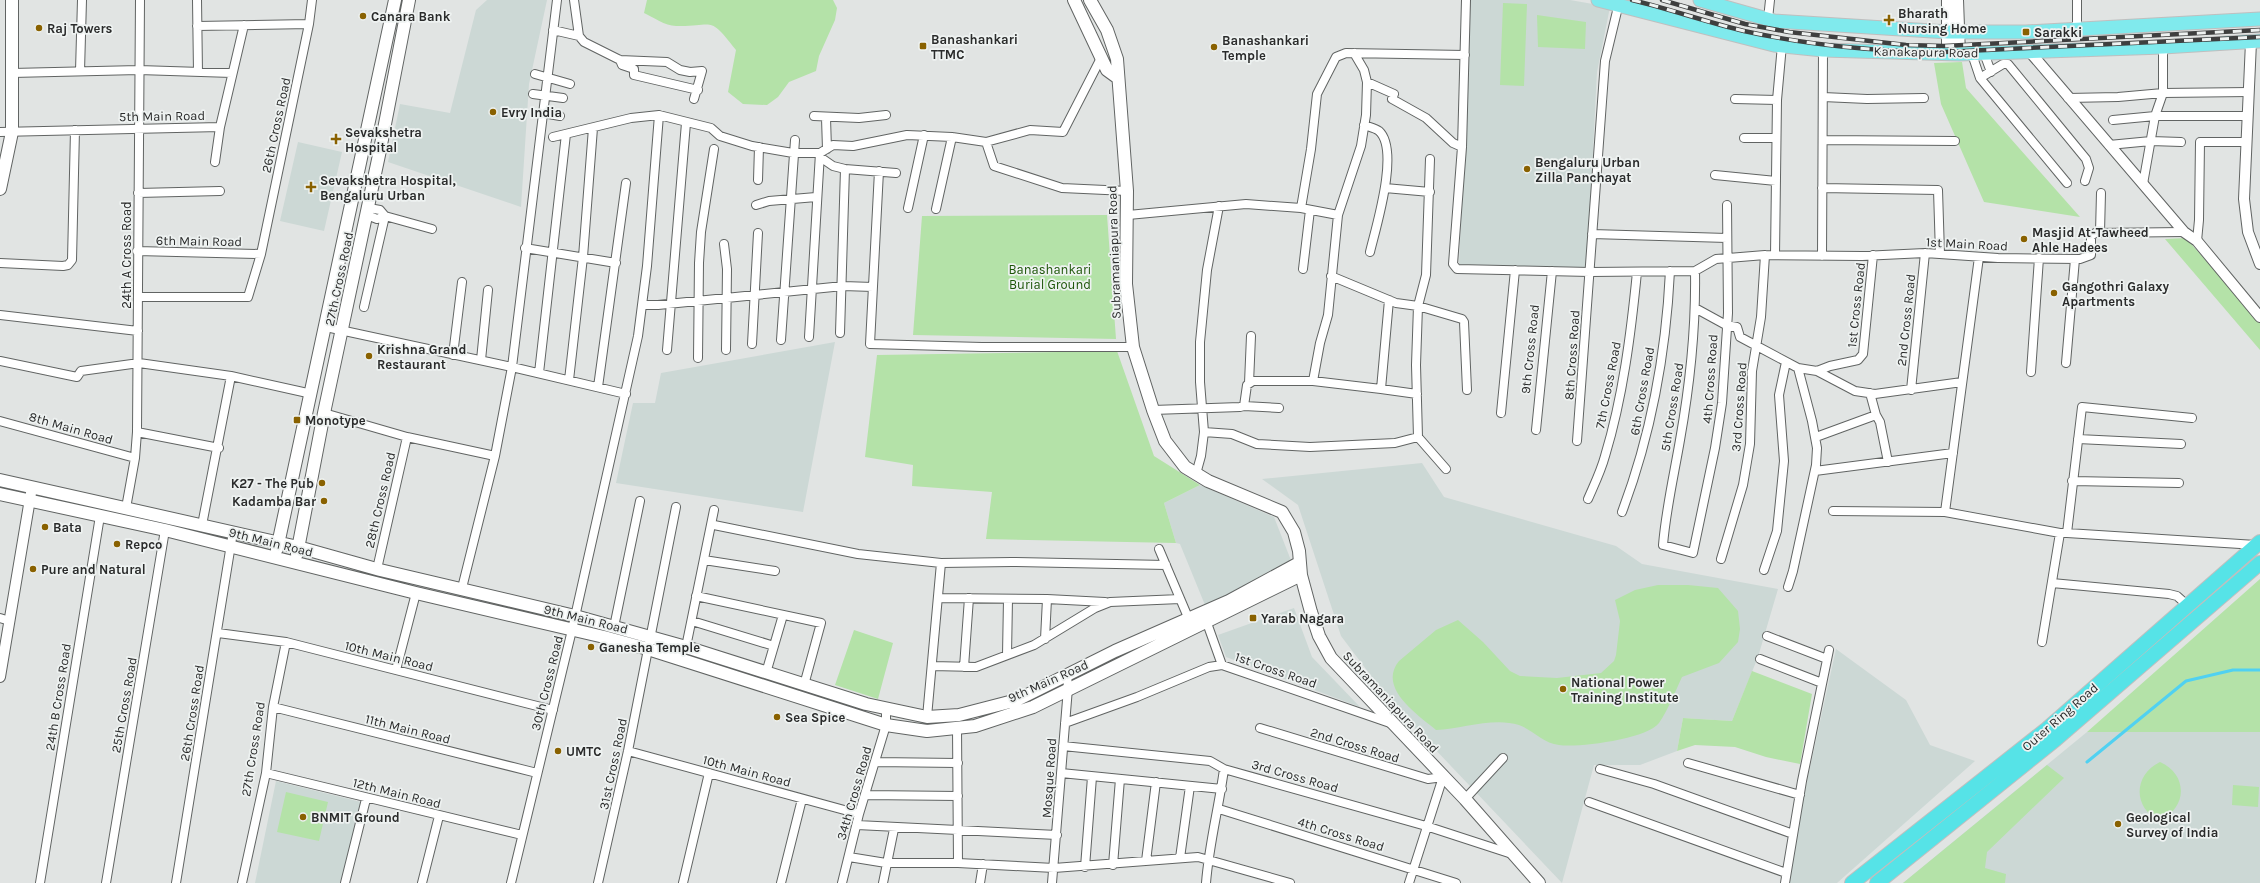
<svg xmlns="http://www.w3.org/2000/svg" width="2260" height="883" viewBox="0 0 2260 883" font-family="Karla,sans-serif">
  <style>
    .built { fill: #ccd8d5 }
    .green { fill: #b4e2a8 }
    .lines { fill: none; stroke-linecap: round; stroke-linejoin: round }
    .stream { stroke: #50d1f1; stroke-width: 3 }
    .minor-casing { stroke: #616463; stroke-width: 10 }
    .tertiary-casing { stroke: #616463; stroke-width: 12 }
    .secondary-casing { stroke: #616463; stroke-width: 14 }
    .primary-casing { stroke: #bfbfbf; stroke-width: 15 }
    .trunk-casing { stroke: #bfbfbf; stroke-width: 16 }
    .minor { stroke: #fff; stroke-width: 8 }
    .tertiary { stroke: #fff; stroke-width: 10 }
    .secondary { stroke: #fff; stroke-width: 12 }
    .primary { stroke: #80eaed; stroke-width: 13 }
    .trunk { stroke: #56e3e7; stroke-width: 14 }
    .rail-casing { stroke: #3e3f3f; stroke-width: 4.5 }
    .rail { stroke: #eef2f1; stroke-width: 3; stroke-dasharray: 9; stroke-linecap: butt }
    .poi-dot { fill: #896100; stroke: #eef2f1; stroke-width: 1.5 }
    .labels { text-anchor: middle; dominant-baseline: central; stroke-width: 3.5; stroke-linejoin: round; paint-order: stroke }
    .poi-label { font-size: 13px; font-weight: bold; fill: #2a2b2b; stroke: #eef2f1; text-anchor: start }
    .street-label { font-size: 13px; fill: #2a2b2b; stroke: #eef2f1 }
    .park-label { font-size: 13px; fill: #1c5507; stroke: #eef2f1 }
  </style>
  <rect width="100%" height="100%" fill="#e1e4e3"/>
  <path class="built" d="M 487,0 L 547,0 L 529,84 L 521,207 L 388,162 L 400,104 L 450,113 L 476,10 Z
    M 1469,0 L 1570,0 L 1610,7 L 1597,72 L 1587,270 L 1459,266 Z
    M 298,142 L 342,152 L 324,231 L 280,221 Z
    M 835,342 L 803,512 L 616,483 L 633,403 L 655,403 L 661,373 Z
    M 1422,463 L 1444,497 L 1616,546 L 1642,564 L 1778,589 L 1758,657 L 1732,721 L 1683,718 L 1677,751 L 1640,765 L 1594,765 L 1562,883 L 1394,706 L 1341,636 L 1298,505 L 1262,479 Z
    M 1200,485 L 1274,517 L 1292,563 L 1205,605 L 1180,544 L 1176,543 L 1164,503 Z
    M 1294,608 L 1312,657 L 1360,707 L 1226,657 L 1218,635 Z
    M 1836,649 L 1906,700 L 1930,745 L 1975,761 L 1837,883 L 1787,883 L 1800,813 Z
    M 2087,732 L 2260,732 L 2260,883 L 1903,883 Z
    M 276,781 L 361,802 L 340,883 L 255,883 Z"/>
  <path class="green" d="M 647,0 L 833,0 L 837,8 L 835,20 L 819,56 L 816,71 L 789,82 L 778,97 L 767,105 L 743,104 L 728,92 L 736,50 C 708,14 715,27 676,26 C 665,26 653,17 644,13 Z
    M 1503,3 L 1527,4 L 1524,86 L 1500,85 Z
    M 1537,15 L 1586,22 L 1585,49 L 1538,47 Z
    M 1962,62 L 1966,88 L 2080,217 L 1984,202 L 1941,104 L 1934,63 Z
    M 1107,215 L 1116,339 L 913,335 L 922,216 Z
    M 2186,238 L 2260,322 L 2260,350 L 2165,239 Z
    M 1117,351 L 1154,456 L 1200,485 L 1164,503 L 1176,543 L 986,539 L 992,492 L 912,486 L 913,465 L 865,457 L 877,355 Z
    M 2260,579 L 2260,732 L 2087,732 Z
    M 1658,585 L 1688,585 L 1718,588 L 1738,611 L 1740,629 L 1738,642 L 1719,663 L 1682,677 C 1675,692 1668,710 1659,723 C 1647,739 1578,748 1559,745 C 1543,743 1533,730 1519,725 C 1493,717 1462,729 1436,730 C 1418,715 1377,688 1399,661 L 1436,630 L 1458,620 L 1483,642 L 1510,671 L 1520,676 L 1557,678 L 1601,673 L 1614,661 L 1616,655 L 1620,621 L 1615,600 L 1635,590 Z
    M 854,630 L 893,643 L 878,699 L 835,685 Z
    M 1752,671 L 1812,694 L 1800,764 L 1766,757 L 1735,747 L 1695,745 L 1677,751 L 1683,718 L 1732,721 Z
    M 2160,762 C 2188,774 2188,809 2159,820 C 2133,808 2133,775 2160,762 Z
    M 2047,765 L 2064,778 L 1987,852 L 1985,868 L 2006,874 L 2005,883 L 1903,883 Z
    M 2233,785 L 2259,787 L 2258,807 L 2232,805 Z
    M 286,792 L 328,802 L 319,841 L 277,832 Z"/>
  <g class="lines">
    <path class="stream" d="M 2087,762 L 2186,681 L 2233,670 L 2260,670"/>
    <defs>
      <path id="minor" d="M 197,0 L 198,72
        M 574,0 L 579,36 L 584,42 L 620,60 L 667,62 L 680,70 L 690,72 L 702,71 L 694,99
        M 1466,0 L 1462,147 L 1453,264 L 1457,269 L 1590,272 L 1695,271 L 1716,259 L 1765,255 L 1862,256 L 1925,253 L 1998,258 L 2080,259 L 2091,255 L 2091,236 L 2095,233 L 2184,232
        M 2077,0 L 2077,29
        M 1768,19 L 1770,0
        M 197,26 L 309,24
        M 553,30 L 579,36
        M 1984,53 L 1991,72
        M 1972,54 L 1980,78 L 2067,183
        M 620,60 L 622,65 L 634,69 L 634,75 L 698,90
        M 80,71 L 82,0
        M 12,73 L 139,70 L 232,73
        M 535,74 L 570,84
        M 1980,78 L 2003,64 L 2008,64 L 2086,159 L 2089,168 L 2085,181
        M 1367,82 L 1394,94 L 1392,99 L 1426,118 L 1453,143 L 1462,147
        M 533,94 L 563,98
        M 1823,97 L 1867,99 L 1924,98
        M 2068,98 L 2118,97 L 2163,93 L 2249,92
        M 1735,99 L 1777,100
        M 543,113 L 560,116
        M 814,116 L 859,118 L 886,115
        M 826,118 L 827,149
        M 2113,120 L 2155,116 L 2248,116
        M 1364,125 C 1369,127 1375,128 1379,131 C 1400,150 1376,227 1370,252
        M 0,132 L 220,127 L 244,25
        M 553,137 L 631,118 L 659,115 L 711,128 L 720,136 L 752,146 L 793,153 L 820,153 L 833,145 L 853,146 L 907,135 L 952,137 L 986,142 L 994,166 L 1062,188 L 1127,191
        M 1744,138 L 1776,138
        M 1823,140 L 1955,141
        M 986,142 L 1030,130 L 1063,132 L 1102,56
        M 2109,145 L 2151,141 L 2181,142
        M 820,157 L 833,166 L 845,169 L 896,173
        M 1430,159 L 1426,275 L 1418,306 L 1416,365 L 1418,437 L 1446,469
        M 215,162 L 220,127
        M 879,171 L 870,344 L 982,347 L 1133,347
        M 1715,175 L 1776,181
        M 758,180 L 759,147
        M 2143,184 L 2155,116 L 2163,93 L 2163,47
        M 1385,188 L 1430,192
        M 1822,188 L 1938,190 L 1940,254
        M 138,193 L 220,191
        M 756,205 L 769,201 L 816,197
        M 369,208 L 380,210 L 385,216
        M 908,208 L 924,135
        M 1301,208 L 1311,149 L 1317,94 L 1336,57 L 1346,53 L 1465,55
        M 936,209 L 952,137
        M 367,215 L 377,219 L 385,216 L 432,229
        M 1128,215 L 1246,204 L 1301,208 L 1338,215
        M 2100,232 L 2101,193
        M 1592,234 L 1727,238
        M 2197,241 L 2199,220 L 2200,142 L 2246,142
        M 724,244 L 727,269 L 726,350
        M 525,248 L 616,263
        M 137,251 L 261,254
        M 1775,255 L 1777,100 L 1782,45
        M 1822,256 L 1823,50
        M 0,263 L 63,266 L 68,265 L 72,260 L 75,130
        M 1303,269 L 1310,210
        M 1695,271 C 1696,328 1690,384 1680,440 C 1674,475 1666,509 1663,545 L 1693,553 L 1715,448 L 1722,403 L 1728,313 L 1727,205
        M 1331,276 L 1396,303 L 1418,306 L 1462,319 L 1464,322 L 1467,390
        M 138,297 L 248,297 L 261,254 L 309,24 L 312,0
        M 1389,300 L 1381,389 L 1417,394
        M 642,305 L 658,305 L 843,286 L 873,287
        M 364,307 L 385,216
        M 1695,308 L 1726,325 L 1737,327 L 1740,337 L 1798,368 L 1817,371 L 1830,366 L 1858,360 L 1863,354 L 1873,255
        M 0,315 L 138,331
        M 326,327 L 512,367 L 626,394
        M 840,333 L 845,169
        M 809,337 L 820,153
        M 781,340 L 795,140
        M 752,344 L 758,233
        M 667,350 L 686,123
        M 453,355 L 462,282
        M 698,358 L 699,263 L 701,232 L 714,149
        M 481,360 L 488,290
        M 0,361 L 77,377 L 81,371 L 139,363 L 231,376 L 312,394
        M 2066,363 L 2075,259
        M 1817,371 L 1855,391 L 1875,394 L 1962,382
        M 2031,372 L 2039,258
        M 539,373 L 566,134
        M 569,380 L 583,257 L 593,128
        M 1313,381 L 1320,343 L 1328,315 L 1338,215 L 1361,146 L 1366,115 L 1367,82 L 1364,70 L 1354,53
        M 1249,383 L 1251,336
        M 598,387 L 626,183
        M 1911,390 L 1925,253
        M 1870,393 L 1876,415
        M 1244,406 L 1279,408
        M 1153,410 L 1240,407 L 1244,406 L 1247,385 L 1253,381 L 1313,381 L 1381,389
        M 324,413 L 407,437 L 495,456 L 512,367 L 557,0
        M 1501,413 L 1515,270
        M 0,421 L 135,458
        M 1536,430 L 1552,271
        M 137,432 L 219,448
        M 1204,432 L 1232,434 L 1257,444 L 1310,447 L 1395,443 L 1418,437
        M 1816,437 L 1876,415 L 1880,422 L 1888,462
        M 2078,439 L 2181,444
        M 1577,441 L 1605,61 L 1619,3
        M 1815,471 L 1953,453
        M 1196,474 L 1201,456 L 1204,432 L 1200,382 L 1200,342 L 1207,270 L 1219,206
        M 2072,481 L 2179,483
        M 1588,499 C 1594,485 1601,471 1605,456 C 1623,397 1631,333 1637,272
        M 126,508 L 135,458 L 137,432 L 140,0
        M 1833,511 L 1945,512 L 2060,533
        M 1622,512 C 1651,435 1666,354 1670,271
        M 1945,512 L 1979,257
        M 202,525 L 231,376
        M 711,526 L 714,525 L 858,554 L 941,563
        M 2067,533 L 2256,545
        M 1159,549 L 1190,622
        M 1721,559 L 1743,485 L 1750,444 L 1752,371 L 1761,317 L 1765,255
        M 704,560 L 775,571
        M 377,569 L 407,437
        M 1764,570 L 1777,531 L 1784,461 L 1779,395 L 1786,362
        M 2052,583 L 2169,594 L 2177,596 L 2187,605
        M 1788,587 L 1793,571 L 1816,465 L 1817,448 L 1812,421 L 1798,368
        M 462,588 L 495,456
        M 696,596 L 821,623 L 804,685
        M 938,598 L 1047,599 L 1105,602
        M 0,618 L 10,621
        M 692,621 L 774,646
        M 1207,623 L 1222,665
        M 614,627 L 640,501
        M 218,633 L 286,642 L 553,710
        M 1767,636 L 1827,659
        M 1045,639 L 1047,599
        M 2042,642 L 2060,533 L 2067,533 L 2082,407 L 2192,418
        M 686,647 L 714,510
        M 1007,655 L 1008,599
        M 1760,659 L 1822,683
        M 932,666 L 976,667 L 1034,645 L 1095,608 L 1110,602 L 1180,599
        M 964,667 L 969,598
        M 396,670 L 416,593
        M 766,673 L 783,615
        M 273,707 L 537,773
        M 927,717 L 941,563 L 1012,562 L 1166,565
        M 1065,723 L 1137,697 L 1209,667 L 1222,665 L 1390,723
        M 957,728 L 958,863
        M 1260,728 L 1428,779 L 1443,777 L 1409,883
        M 1063,746 L 1210,761 L 1224,769 L 1426,826 L 1512,854
        M 628,751 L 859,814
        M 875,762 L 958,763
        M 1688,763 L 1800,795
        M 1600,769 L 1654,784 L 1793,834
        M 266,773 L 522,835
        M 1061,773 L 1222,789
        M 865,795 L 958,796
        M 1465,799 L 1503,758
        M 1589,802 L 1786,873
        M 1219,809 L 1456,883
        M 857,825 L 1057,835
        M 849,857 L 886,863 L 958,863 L 1054,868 L 1198,857 L 1290,883
        M 1180,858 L 1190,786
        M 1146,861 L 1156,782
        M 1113,865 L 1120,779
        M 1085,867 L 1092,777
        M 40,883 L 100,516
        M 106,883 L 165,530
        M 176,883 L 233,532
        M 242,883 L 266,773 L 273,707 L 286,642
        M 345,883 L 366,799
        M 422,883 L 439,816
        M 511,883 L 572,630 L 638,336 L 647,266 L 659,115
        M 598,883 L 628,751 L 676,507
        M 683,883 L 709,773
        M 781,883 L 802,799
        M 842,883 L 859,814 L 886,725 L 886,708
        M 883,883 L 894,829
        M 980,883 L 983,864
        M 1052,883 L 1068,688 L 1067,675
        M 1206,883 C 1209,844 1219,807 1224,769
        M 1785,883 L 1802,781 L 1829,650"/>
      <path id="tertiary" d="M 2251,42 L 2244,199 L 2248,232 L 2260,264
        M 2030,52 L 2184,232 L 2197,241 L 2260,317
        M 0,677 L 31,493"/>
      <path id="secondary" d="M 1074,0 L 1107,70 L 1118,78
        M 1090,0 L 1107,30 L 1117,59 L 1127,191 L 1126,284 L 1133,347 L 1153,410 L 1165,441 L 1185,467 L 1208,481 L 1282,512 L 1294,532 L 1299,551 L 1301,575 L 1311,612 L 1319,636 L 1331,658 L 1465,799 L 1539,883
        M 1948,0 L 1948,54
        M 1957,0 L 1959,54
        M 0,189 L 12,132 L 12,0
        M 0,480 L 298,547 L 380,570 L 575,616 L 686,647 L 866,704 L 927,717 L 959,715 L 1017,700 L 1115,651 L 1229,601 L 1299,563
        M 0,494 L 165,530 L 416,593 L 604,637 L 648,649 L 886,725 L 927,731 L 975,726 L 1033,707 L 1301,575
        M 277,549 L 395,0
        M 297,554 L 324,413 L 379,155 L 409,0"/>
      <path id="primary" d="M 1598,0 L 1774,45 L 1823,50 L 1959,54 L 2163,47 L 2260,41
        M 1700,0 L 1774,21 L 1948,32 L 2026,32 L 2260,19"/>
      <path id="trunk" d="M 1852,883 L 2047,729 L 2260,542
        M 1877,883 L 2056,739 L 2260,563"/>
    </defs>
    <use href="#minor" class="minor-casing"/>
    <use href="#tertiary" class="tertiary-casing"/>
    <use href="#secondary" class="secondary-casing"/>
    <use href="#primary" class="primary-casing"/>
    <use href="#trunk" class="trunk-casing"/>
    <use href="#minor" class="minor"/>
    <use href="#tertiary" class="tertiary"/>
    <use href="#secondary" class="secondary"/>
    <use href="#primary" class="primary"/>
    <use href="#trunk" class="trunk"/>
    <defs>
      <path id="rail" d="M 1632,0 C 1670,9 1706,22 1744,31 C 1807,45 1880,52 1944,52 L 2260,37
        M 1662,0 L 1745,24 L 1789,32 L 1906,45 L 1944,46 L 2260,30"/>
    </defs>
    <use href="#rail" class="rail-casing"/>
    <use href="#rail" class="rail"/>
  </g>
  <g class="poi-dot">
    <circle cx="363" cy="16" r="4"/>
    <path d="M1887 14h4v4h4v4h-4v4h-4v-4h-4v-4h4z"/>
    <circle cx="39" cy="28" r="4"/>
    <rect x="2022" y="28" width="8" height="8" rx="2"/>
    <rect x="919" y="42" width="8" height="8" rx="2"/>
    <circle cx="1214" cy="47" r="4"/>
    <circle cx="493" cy="112" r="4"/>
    <path d="M334 133h4v4h4v4h-4v4h-4v-4h-4v-4h4z"/>
    <circle cx="1527" cy="169" r="4"/>
    <path d="M309 181h4v4h4v4h-4v4h-4v-4h-4v-4h4z"/>
    <circle cx="2024" cy="239" r="4"/>
    <circle cx="2054" cy="293" r="4"/>
    <circle cx="369" cy="356" r="4"/>
    <rect x="293" y="416" width="8" height="8" rx="2"/>
    <circle cx="322" cy="483" r="4"/>
    <circle cx="324" cy="501" r="4"/>
    <circle cx="45" cy="527" r="4"/>
    <circle cx="117" cy="544" r="4"/>
    <circle cx="33" cy="569" r="4"/>
    <rect x="1249" y="614" width="8" height="8" rx="2"/>
    <circle cx="591" cy="647" r="4"/>
    <circle cx="1563" cy="689" r="4"/>
    <circle cx="777" cy="717" r="4"/>
    <circle cx="558" cy="751" r="4"/>
    <circle cx="303" cy="817" r="4"/>
    <circle cx="2118" cy="824" r="4"/>
  </g>
  <g class="labels">
    <g class="poi-label">
      <text x="1898" y="13">Bharath<tspan x="1898" dy="15">Nursing Home</tspan></text>
      <text x="371" y="16">Canara Bank</text>
      <text x="47" y="28">Raj Towers</text>
      <text x="2034" y="32">Sarakki</text>
      <text x="931" y="39">Banashankari<tspan x="931" dy="15">TTMC</tspan></text>
      <text x="1222" y="40">Banashankari<tspan x="1222" dy="15">Temple</tspan></text>
      <text x="501" y="112">Evry India</text>
      <text x="345" y="132">Sevakshetra<tspan x="345" dy="15">Hospital</tspan></text>
      <text x="1535" y="162">Bengaluru Urban<tspan x="1535" dy="15">Zilla Panchayat</tspan></text>
      <text x="320" y="180">Sevakshetra Hospital,<tspan x="320" dy="15">Bengaluru Urban</tspan></text>
      <text x="2032" y="232">Masjid At-Tawheed<tspan x="2032" dy="15">Ahle Hadees</tspan></text>
      <text x="2062" y="286">Gangothri Galaxy<tspan x="2062" dy="15">Apartments</tspan></text>
      <text x="377" y="349">Krishna Grand<tspan x="377" dy="15">Restaurant</tspan></text>
      <text x="305" y="420">Monotype</text>
      <text x="314" y="483" text-anchor="end">K27 - The Pub</text>
      <text x="316" y="501" text-anchor="end">Kadamba Bar</text>
      <text x="53" y="527">Bata</text>
      <text x="125" y="544">Repco</text>
      <text x="41" y="569">Pure and Natural</text>
      <text x="1261" y="618">Yarab Nagara</text>
      <text x="599" y="647">Ganesha Temple</text>
      <text x="1571" y="682">National Power<tspan x="1571" dy="15">Training Institute</tspan></text>
      <text x="785" y="717">Sea Spice</text>
      <text x="566" y="751">UMTC</text>
      <text x="311" y="817">BNMIT Ground</text>
      <text x="2126" y="817">Geological<tspan x="2126" dy="15">Survey of India</tspan></text>
    </g>
    <g class="street-label">
      <text transform="translate(1926 52) rotate(1)">Kanakapura Road</text>
      <text transform="translate(162 116) rotate(-1)">5th Main Road</text>
      <text transform="translate(276 125) rotate(-78)">26th Cross Road</text>
      <text transform="translate(199 241) rotate(1)">6th Main Road</text>
      <text transform="translate(1967 244) rotate(3)">1st Main Road</text>
      <text transform="translate(1114 252) rotate(-92)">Subramaniapura Road</text>
      <text transform="translate(126 255) rotate(-90)">24th A Cross Road</text>
      <text transform="translate(339 279) rotate(-78)">27th Cross Road</text>
      <text transform="translate(1856 305) rotate(-84)">1st Cross Road</text>
      <text transform="translate(1906 320) rotate(-84)">2nd Cross Road</text>
      <text transform="translate(1530 349) rotate(-84)">9th Cross Road</text>
      <text transform="translate(1572 355) rotate(-86)">8th Cross Road</text>
      <text transform="translate(1710 379) rotate(-86)">4th Cross Road</text>
      <text transform="translate(1608 385) rotate(-79)">7th Cross Road</text>
      <text transform="translate(1642 391) rotate(-80)">6th Cross Road</text>
      <text transform="translate(1672 407) rotate(-81)">5th Cross Road</text>
      <text transform="translate(1739 407) rotate(-86)">3rd Cross Road</text>
      <text transform="translate(71 428) rotate(16)">8th Main Road</text>
      <text transform="translate(380 500) rotate(-77)">28th Cross Road</text>
      <text transform="translate(271 542) rotate(14)">9th Main Road</text>
      <text transform="translate(586 619) rotate(14)">9th Main Road</text>
      <text transform="translate(389 656) rotate(14)">10th Main Road</text>
      <text transform="translate(1276 670) rotate(19)">1st Cross Road</text>
      <text transform="translate(1048 681) rotate(-24)">9th Main Road</text>
      <text transform="translate(547 683) rotate(-76)">30th Cross Road</text>
      <text transform="translate(58 697) rotate(-81)">24th B Cross Road</text>
      <text transform="translate(1391 702) rotate(47)">Subramaniapura Road</text>
      <text transform="translate(124 705) rotate(-80)">25th Cross Road</text>
      <text transform="translate(192 713) rotate(-81)">26th Cross Road</text>
      <text transform="translate(2060 717) rotate(-41)">Outer Ring Road</text>
      <text transform="translate(408 729) rotate(14)">11th Main Road</text>
      <text transform="translate(1355 745) rotate(17)">2nd Cross Road</text>
      <text transform="translate(253 749) rotate(-81)">27th Cross Road</text>
      <text transform="translate(613 764) rotate(-78)">31st Cross Road</text>
      <text transform="translate(747 771) rotate(15)">10th Main Road</text>
      <text transform="translate(1295 776) rotate(16)">3rd Cross Road</text>
      <text transform="translate(1049 778) rotate(-86)">Mosque Road</text>
      <text transform="translate(397 793) rotate(14)">12th Main Road</text>
      <text transform="translate(854 793) rotate(-74)">34th Cross Road</text>
      <text transform="translate(1341 834) rotate(17)">4th Cross Road</text>
    </g>
    <g class="park-label">
      <text x="1050" y="269">Banashankari<tspan x="1050" dy="15">Burial Ground</tspan></text>
    </g>
  </g>
</svg>
